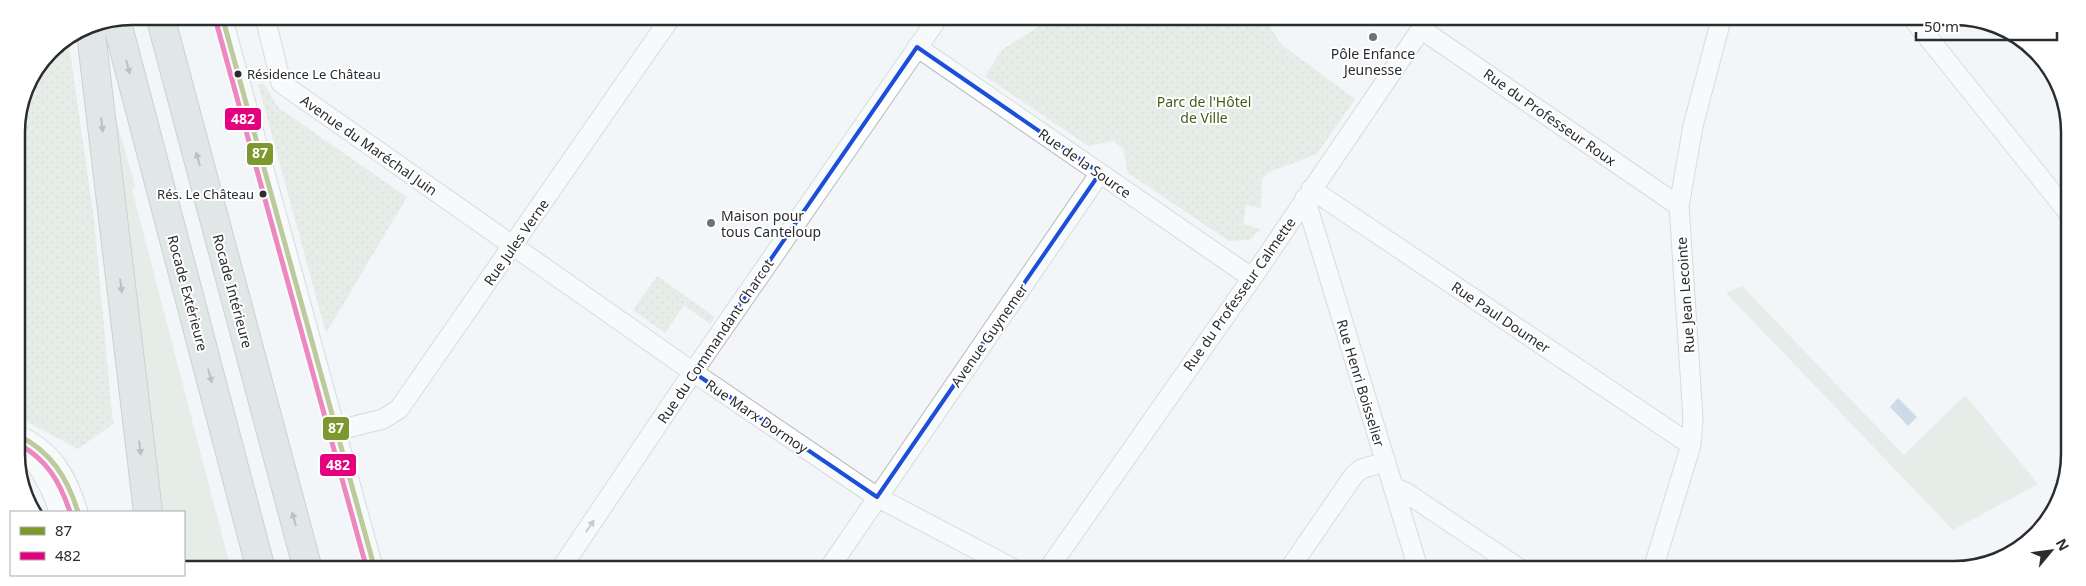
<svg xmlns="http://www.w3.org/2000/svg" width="2086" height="586" viewBox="0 0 2086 586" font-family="'Noto Sans',sans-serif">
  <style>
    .grass { fill: #d8e1d2 }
    .park { fill: url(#park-dots) }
    .water { fill: #a0bad6 }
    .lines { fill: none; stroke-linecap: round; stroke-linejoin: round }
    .minor-casing { stroke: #b9babd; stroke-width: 21 }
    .highway-casing { stroke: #9aa8a3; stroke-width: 30 }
    .minor { stroke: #fdfefe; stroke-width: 19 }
    .highway { stroke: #c9d6d0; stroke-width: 28 }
    .bus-1-casing { stroke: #fff; stroke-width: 9 }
    .bus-2-casing { stroke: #fff; stroke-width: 9 }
    .bus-1 { stroke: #7c982e; stroke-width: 5 }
    .bus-2 { stroke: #e5007d; stroke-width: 5 }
    .oneway { fill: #7a8180 }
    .oneway2 { fill: #949596 }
    .marked { fill: none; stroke: #1d4ed8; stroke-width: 4; stroke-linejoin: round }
    .poi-dot { fill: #707275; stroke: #fff; stroke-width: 2 }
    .bus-dot { fill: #2a2c2f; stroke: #fff; stroke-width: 2 }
    .labels { text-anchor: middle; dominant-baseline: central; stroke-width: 4; stroke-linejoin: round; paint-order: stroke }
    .bus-label { font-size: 13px; fill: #2a2c2f; stroke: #fff; text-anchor: start }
    .poi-label { font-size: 14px; fill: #2a2c2f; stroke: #fff }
    .park-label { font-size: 14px; fill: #425d18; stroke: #fff }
    .street-label { font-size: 14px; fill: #2a2c2f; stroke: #fff }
    .rim { fill: none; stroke: #2a2c2f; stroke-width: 2.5 }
    .line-badge { stroke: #fff; stroke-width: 2 }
    .badge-label { font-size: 14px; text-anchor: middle; font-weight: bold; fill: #fff }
  </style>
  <defs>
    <pattern id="park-dots" width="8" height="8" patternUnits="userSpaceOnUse" patternTransform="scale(1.25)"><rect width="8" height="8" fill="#d8e1d2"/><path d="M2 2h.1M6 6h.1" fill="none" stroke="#bac1b5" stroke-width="1.8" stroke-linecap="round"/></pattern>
  </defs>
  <rect width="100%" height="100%" fill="#f3f5f8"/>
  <path class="grass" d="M 111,100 L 135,186 L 132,189 L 230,566 L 184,566 L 184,512 L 153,512 Z
    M 1742,286 L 1904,455 L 1965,395 L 2038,484 L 1953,530 L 1726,293 Z"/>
  <path class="park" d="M 1052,18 L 1264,19 L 1282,45 L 1355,99 L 1317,154 L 1269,172 L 1262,180 L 1261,208 L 1246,205 L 1243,224 L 1261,229 L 1249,240 L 1229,241 L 1128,173 L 1123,149 L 1113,141 L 1088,146 L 985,76 L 1002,50 Z
    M 68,38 L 94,219 L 113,424 L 78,449 L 18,417 L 16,125 C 27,85 32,62 68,38 Z
    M 258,84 L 264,84 L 279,108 L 407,197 L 326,333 Z
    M 657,276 L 715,317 L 710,324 L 684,305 L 665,333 L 633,310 Z"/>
  <path class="water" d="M 1898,398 L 1917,417 L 1908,426 L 1890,407 Z"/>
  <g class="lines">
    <defs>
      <path id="minor" d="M 222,16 L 371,560 L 374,566
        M 265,17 L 281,83 L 693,372 L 877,497 L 1012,568
        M 1914,20 L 2067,211
        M 1421,29 L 1679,206
        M 917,47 L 1252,278
        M 1311,189 L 1691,445
        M 1305,198 L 1418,568
        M 335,431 L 383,419 L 399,409 L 671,17
        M 18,435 C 53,451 67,476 78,512
        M 18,442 C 37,463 51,484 59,512
        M 1393,487 L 1405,492 L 1520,569
        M 562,567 L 693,372 L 938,18
        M 830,567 L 1100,173
        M 1049,568 L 1252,278 L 1428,19
        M 1290,568 L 1354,475 L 1361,469 L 1385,462
        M 1653,569 L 1691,445 L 1693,418 L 1679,206 L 1693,126 L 1721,20"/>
      <path id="highway" d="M 160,16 L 307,566
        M 116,19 L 260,566
        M 90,25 L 148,512"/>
    </defs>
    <use href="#minor" class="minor-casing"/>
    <use href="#highway" class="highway-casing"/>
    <use href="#minor" class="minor"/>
    <use href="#highway" class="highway"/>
    <defs>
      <path id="bus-1" d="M 222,16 L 374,566
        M 18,435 C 51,452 67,477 78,512"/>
      <path id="bus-2" d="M 215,18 L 366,566
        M 18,444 C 47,459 60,482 70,512"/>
    </defs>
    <use href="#bus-1" class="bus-1-casing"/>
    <use href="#bus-2" class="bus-2-casing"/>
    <use href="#bus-1" class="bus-1"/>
    <use href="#bus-2" class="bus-2"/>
  </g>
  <defs><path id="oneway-solid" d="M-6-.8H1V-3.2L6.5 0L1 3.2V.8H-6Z" transform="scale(1.25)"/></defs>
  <g class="oneway">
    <use href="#oneway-solid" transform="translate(128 67) rotate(75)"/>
    <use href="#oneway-solid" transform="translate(102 125) rotate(83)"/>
    <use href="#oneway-solid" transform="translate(198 159) rotate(-105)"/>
    <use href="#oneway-solid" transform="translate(121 286) rotate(83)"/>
    <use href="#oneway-solid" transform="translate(210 376) rotate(75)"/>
    <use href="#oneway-solid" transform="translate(140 448) rotate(83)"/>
    <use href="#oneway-solid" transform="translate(294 519) rotate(-105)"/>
  </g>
  <use class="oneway2" href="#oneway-solid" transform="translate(590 526) rotate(-56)"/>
  <path d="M0 0H2086V586H0ZM 917,47 L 1100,173 L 877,497 L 693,372 Z" fill="#f3f5f8" fill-opacity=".55" fill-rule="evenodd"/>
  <path class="marked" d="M 917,47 L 1100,173 L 877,497 L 693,372 Z"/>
  <g class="poi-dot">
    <circle cx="1373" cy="37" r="5"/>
    <circle cx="711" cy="223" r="5"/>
  </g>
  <g class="bus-dot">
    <circle cx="238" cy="74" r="4.5"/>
    <circle cx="263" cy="194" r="4.5"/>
  </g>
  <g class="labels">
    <g class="bus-label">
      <text x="247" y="74">Résidence Le Château</text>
      <text x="254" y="194" text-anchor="end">Rés. Le Château</text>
    </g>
    <g class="poi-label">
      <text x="1373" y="53">Pôle Enfance<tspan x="1373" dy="16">Jeunesse</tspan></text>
      <text x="721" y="215" text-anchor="start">Maison pour<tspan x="721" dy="16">tous Canteloup</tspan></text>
    </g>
    <g class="park-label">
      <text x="1204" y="101">Parc de l'Hôtel<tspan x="1204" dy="16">de Ville</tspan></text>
    </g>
    <g class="street-label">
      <text transform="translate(1550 117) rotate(35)">Rue du Professeur Roux</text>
      <text transform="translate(369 145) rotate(35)">Avenue du Maréchal Juin</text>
      <text transform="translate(1085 163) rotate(35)">Rue de la Source</text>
      <text transform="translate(516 242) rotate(-55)">Rue Jules Verne</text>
      <text transform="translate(233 291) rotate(75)">Rocade Intérieure</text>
      <text transform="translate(188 293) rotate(75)">Rocade Extérieure</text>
      <text transform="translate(1239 294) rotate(-55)">Rue du Professeur Calmette</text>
      <text transform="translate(1685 295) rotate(-94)">Rue Jean Lecointe</text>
      <text transform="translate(1501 317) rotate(34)">Rue Paul Doumer</text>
      <text transform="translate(989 335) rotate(-55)">Avenue Guynemer</text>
      <text transform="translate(715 341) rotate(-56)">Rue du Commandant Charcot</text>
      <text transform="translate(1361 383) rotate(73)">Rue Henri Boisselier</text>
      <text transform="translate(757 416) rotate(34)">Rue Marx Dormoy</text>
    </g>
  </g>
  <path d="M0 0H2086V586H0ZM132 25H1954A107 107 0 0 1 2061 132V454A107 107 0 0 1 1954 561H132A107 107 0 0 1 25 454V132A107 107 0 0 1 132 25Z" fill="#fff" fill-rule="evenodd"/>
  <path class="rim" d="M132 25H1954A107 107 0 0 1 2061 132V454A107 107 0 0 1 1954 561H132A107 107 0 0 1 25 454V132A107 107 0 0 1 132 25Z"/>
  <g class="line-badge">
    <rect x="224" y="107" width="38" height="24" rx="5" fill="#e5007d"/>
    <rect x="246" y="142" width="28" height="24" rx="5" fill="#7c982e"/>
    <rect x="322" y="416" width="28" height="25" rx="5" fill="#7c982e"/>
    <rect x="319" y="453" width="38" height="24" rx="5" fill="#e5007d"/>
  </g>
  <g class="badge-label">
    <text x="243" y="124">482</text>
    <text x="260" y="158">87</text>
    <text x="336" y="433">87</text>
    <text x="338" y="470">482</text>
  </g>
  <rect x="10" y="511" width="175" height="65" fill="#ffffff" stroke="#aaabac"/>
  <rect x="20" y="527" width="25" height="8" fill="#7c982e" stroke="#aaabac"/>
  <text x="55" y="536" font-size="15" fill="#2a2c2f">87</text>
  <rect x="20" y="552" width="25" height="8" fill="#e5007d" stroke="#aaabac"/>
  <text x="55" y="561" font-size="15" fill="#2a2c2f">482</text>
  <g transform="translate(2051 551) rotate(61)" stroke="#ffffff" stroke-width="4" paint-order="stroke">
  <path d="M0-4L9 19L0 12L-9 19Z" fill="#2a2c2f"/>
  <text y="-8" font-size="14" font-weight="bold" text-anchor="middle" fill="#2a2c2f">N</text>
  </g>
  <path d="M1916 32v8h141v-8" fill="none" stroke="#2a2c2f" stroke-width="2.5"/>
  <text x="1924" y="32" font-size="15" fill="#2a2c2f" stroke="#ffffff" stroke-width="4" paint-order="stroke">50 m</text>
</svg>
